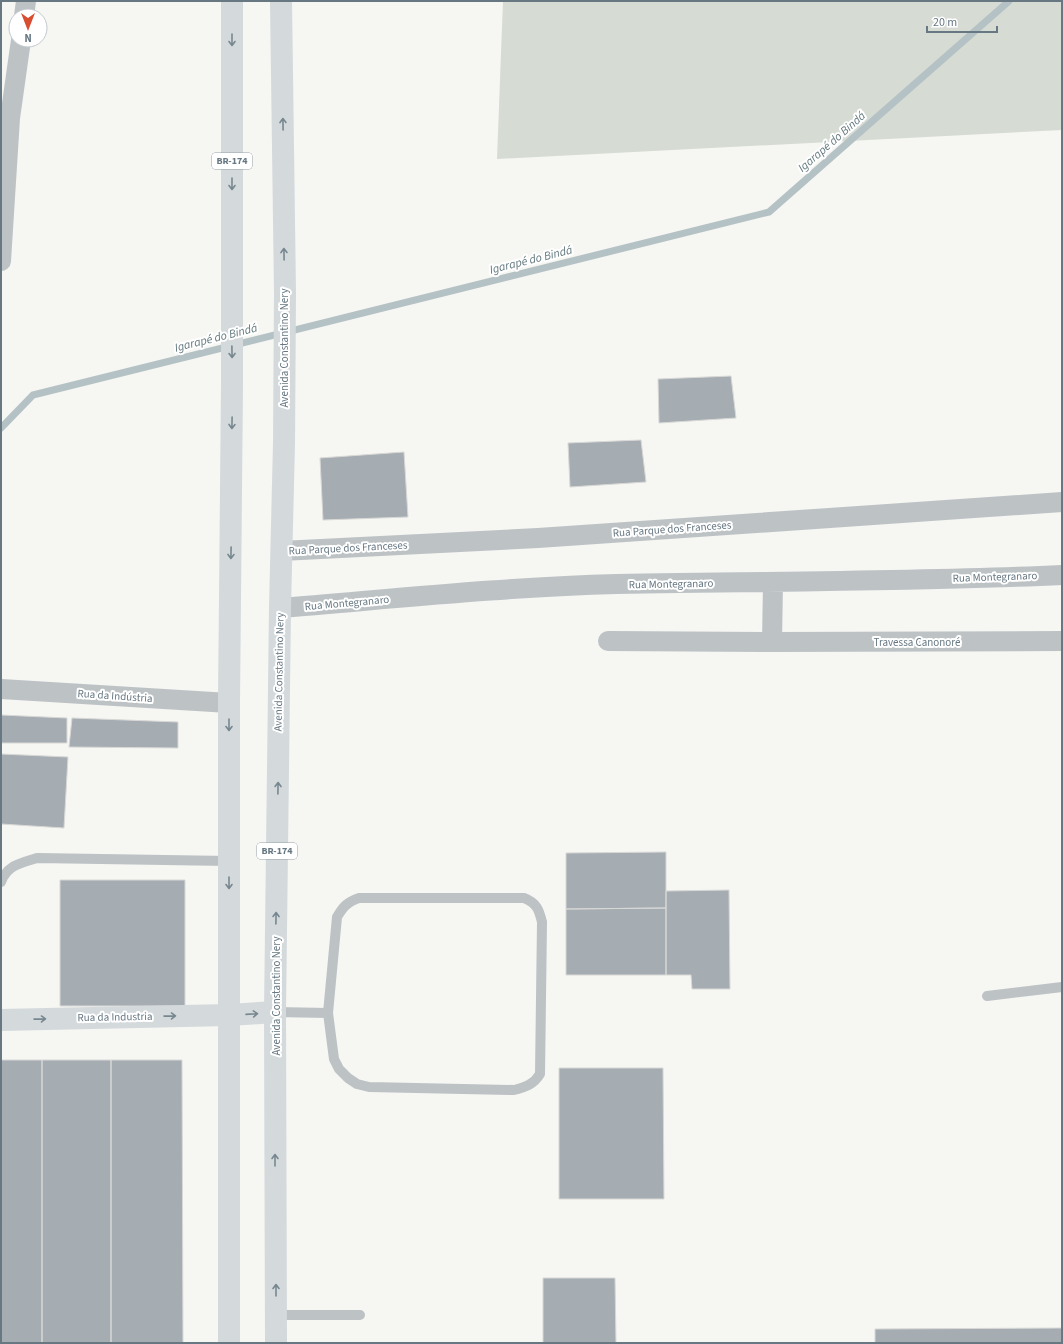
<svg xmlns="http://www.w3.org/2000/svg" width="1063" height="1344" viewBox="0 0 1063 1344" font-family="'Source Sans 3',sans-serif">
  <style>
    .green { fill: #d6dbd3 }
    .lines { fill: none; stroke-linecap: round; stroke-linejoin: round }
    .stream { stroke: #b5c2c5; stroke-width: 7 }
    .building { fill: #a5adb3; stroke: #d8d8d6 }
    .lane { stroke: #bdc2c5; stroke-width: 10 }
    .street { stroke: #bdc2c5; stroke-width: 20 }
    .secondary { stroke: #d4d9dc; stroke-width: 22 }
    .highway { stroke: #d4d9dc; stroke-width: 22 }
    .oneway { stroke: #778790 }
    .labels { text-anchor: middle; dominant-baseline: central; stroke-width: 4; stroke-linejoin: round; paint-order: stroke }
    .shield { fill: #fff; stroke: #95a0a8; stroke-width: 1 }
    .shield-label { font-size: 10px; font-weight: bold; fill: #677883 }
    .street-label { font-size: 11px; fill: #677883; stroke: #fff }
    .water-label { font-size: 12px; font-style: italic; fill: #63797f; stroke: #fff }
  </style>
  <rect width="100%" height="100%" fill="#f6f6f3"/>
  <path class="green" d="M 503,1 L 1062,1 L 1062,130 L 497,159 Z"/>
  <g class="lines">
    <path class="stream" d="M 1,428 L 33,395 L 769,212 L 1009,1"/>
  </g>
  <path class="building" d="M 731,376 L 736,418 L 659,423 L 658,379 Z
    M 641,440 L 646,482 L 570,487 L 568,443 Z
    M 404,452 L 408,517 L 323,520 L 320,458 Z
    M 1,715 L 67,718 L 67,743 L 1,743 Z
    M 72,718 L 178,722 L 178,748 L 69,747 Z
    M 1,754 L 68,757 L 64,828 L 1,824 Z
    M 666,852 L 666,908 L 566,909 L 566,853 Z
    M 60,880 L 185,880 L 185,1006 L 60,1006 Z
    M 729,890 L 730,989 L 692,989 L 691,975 L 666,975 L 666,891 Z
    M 666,908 L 666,975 L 566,975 L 566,909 Z
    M 1,1060 L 42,1060 L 42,1343 L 1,1343 Z
    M 42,1060 L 111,1060 L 111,1343 L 42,1343 Z
    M 111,1060 L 182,1060 L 183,1343 L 111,1343 Z
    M 559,1068 L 663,1068 L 664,1199 L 559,1199 Z
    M 543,1278 L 615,1278 L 616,1343 L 543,1343 Z
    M 1062,1328 L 1062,1343 L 875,1343 L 875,1329 Z"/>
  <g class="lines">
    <path class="lane" d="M 1,882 C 7,865 21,863 37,858 L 229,861
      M 359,898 L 524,898 C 537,903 539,910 542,922 L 540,1074 C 534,1084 526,1087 514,1090 L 369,1087 L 357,1084 L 348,1078 L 339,1069 L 334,1059 L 328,1013 L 337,917 C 343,907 347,902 359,898 Z
      M 987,996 L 1062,987
      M 275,1012 L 328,1013
      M 276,1315 L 360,1315"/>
    <path class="street" d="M 24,16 L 26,1
      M 1,261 L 10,118 L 21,40
      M 281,551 L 538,538 L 1062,502
      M 280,608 C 392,599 505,587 617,584 C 766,581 914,582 1062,575
      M 608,641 L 772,642 L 1062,641
      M 772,642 L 773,583
      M 1,689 L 229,703"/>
    <path class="secondary" d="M 1,1020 L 229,1015 L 275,1012"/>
    <path class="highway" d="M 229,1343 L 229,703 L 232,384 L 232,1
      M 276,1343 L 275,1012 L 280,608 L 284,443 L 285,293 L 281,1"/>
  </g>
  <defs><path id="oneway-shaft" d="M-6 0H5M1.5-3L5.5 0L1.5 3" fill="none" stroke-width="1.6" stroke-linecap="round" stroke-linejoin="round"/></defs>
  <g class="oneway">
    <use href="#oneway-shaft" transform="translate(232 40) rotate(90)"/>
    <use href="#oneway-shaft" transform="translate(283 124) rotate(-91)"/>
    <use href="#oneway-shaft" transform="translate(232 184) rotate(90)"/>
    <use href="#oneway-shaft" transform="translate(284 254) rotate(-91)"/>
    <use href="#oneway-shaft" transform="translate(232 352) rotate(89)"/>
    <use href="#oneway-shaft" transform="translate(232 423) rotate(91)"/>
    <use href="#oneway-shaft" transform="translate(231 553) rotate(91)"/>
    <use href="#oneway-shaft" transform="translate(229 725) rotate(90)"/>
    <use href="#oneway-shaft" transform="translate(278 788) rotate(-89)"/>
    <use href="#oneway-shaft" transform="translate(229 883) rotate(90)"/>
    <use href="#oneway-shaft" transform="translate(276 918) rotate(-89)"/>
    <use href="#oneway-shaft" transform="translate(252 1014) rotate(-4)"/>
    <use href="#oneway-shaft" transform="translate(170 1016) rotate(-1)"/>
    <use href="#oneway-shaft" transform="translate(40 1019) rotate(-1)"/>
    <use href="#oneway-shaft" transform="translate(275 1160) rotate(-90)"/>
    <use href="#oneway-shaft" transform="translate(276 1290) rotate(-90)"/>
  </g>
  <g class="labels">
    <g class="shield">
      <rect x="212" y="153" width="40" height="16" rx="3"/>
      <rect x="257" y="843" width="40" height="16" rx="3"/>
    </g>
    <g class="shield-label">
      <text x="232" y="161">BR-174</text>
      <text x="277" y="851">BR-174</text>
    </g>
    <g class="street-label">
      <text transform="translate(284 348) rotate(-90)">Avenida Constantino Nery</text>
      <text transform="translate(672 529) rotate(-4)">Rua Parque dos Franceses</text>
      <text transform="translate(348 548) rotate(-3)">Rua Parque dos Franceses</text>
      <text transform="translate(995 577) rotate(-2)">Rua Montegranaro</text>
      <text transform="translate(671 584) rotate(-1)">Rua Montegranaro</text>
      <text transform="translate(347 603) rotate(-5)">Rua Montegranaro</text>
      <text x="917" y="642">Travessa Canonoré</text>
      <text transform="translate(279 672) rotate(-89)">Avenida Constantino Nery</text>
      <text transform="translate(115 696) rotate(4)">Rua da Indústria</text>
      <text transform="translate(276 996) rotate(-90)">Avenida Constantino Nery</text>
      <text transform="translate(115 1017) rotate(-1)">Rua da Industria</text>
    </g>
    <g class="water-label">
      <text transform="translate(832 142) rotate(-41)">Igarapé do Bindá</text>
      <text transform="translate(531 260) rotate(-14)">Igarapé do Bindá</text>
      <text transform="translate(216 338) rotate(-14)">Igarapé do Bindá</text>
    </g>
  </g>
  <rect width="1063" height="1344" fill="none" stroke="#677883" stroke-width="4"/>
  <g transform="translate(28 28) rotate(180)"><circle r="19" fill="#ffffff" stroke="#c2c9cd"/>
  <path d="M0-3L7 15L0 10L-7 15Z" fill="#d94d31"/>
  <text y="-6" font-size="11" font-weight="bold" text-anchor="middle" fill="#677883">N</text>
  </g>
  <path d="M927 26v6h70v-6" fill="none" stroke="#677883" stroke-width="2"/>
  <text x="933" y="26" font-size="12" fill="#677883" stroke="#ffffff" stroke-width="3" paint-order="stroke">20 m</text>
</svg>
